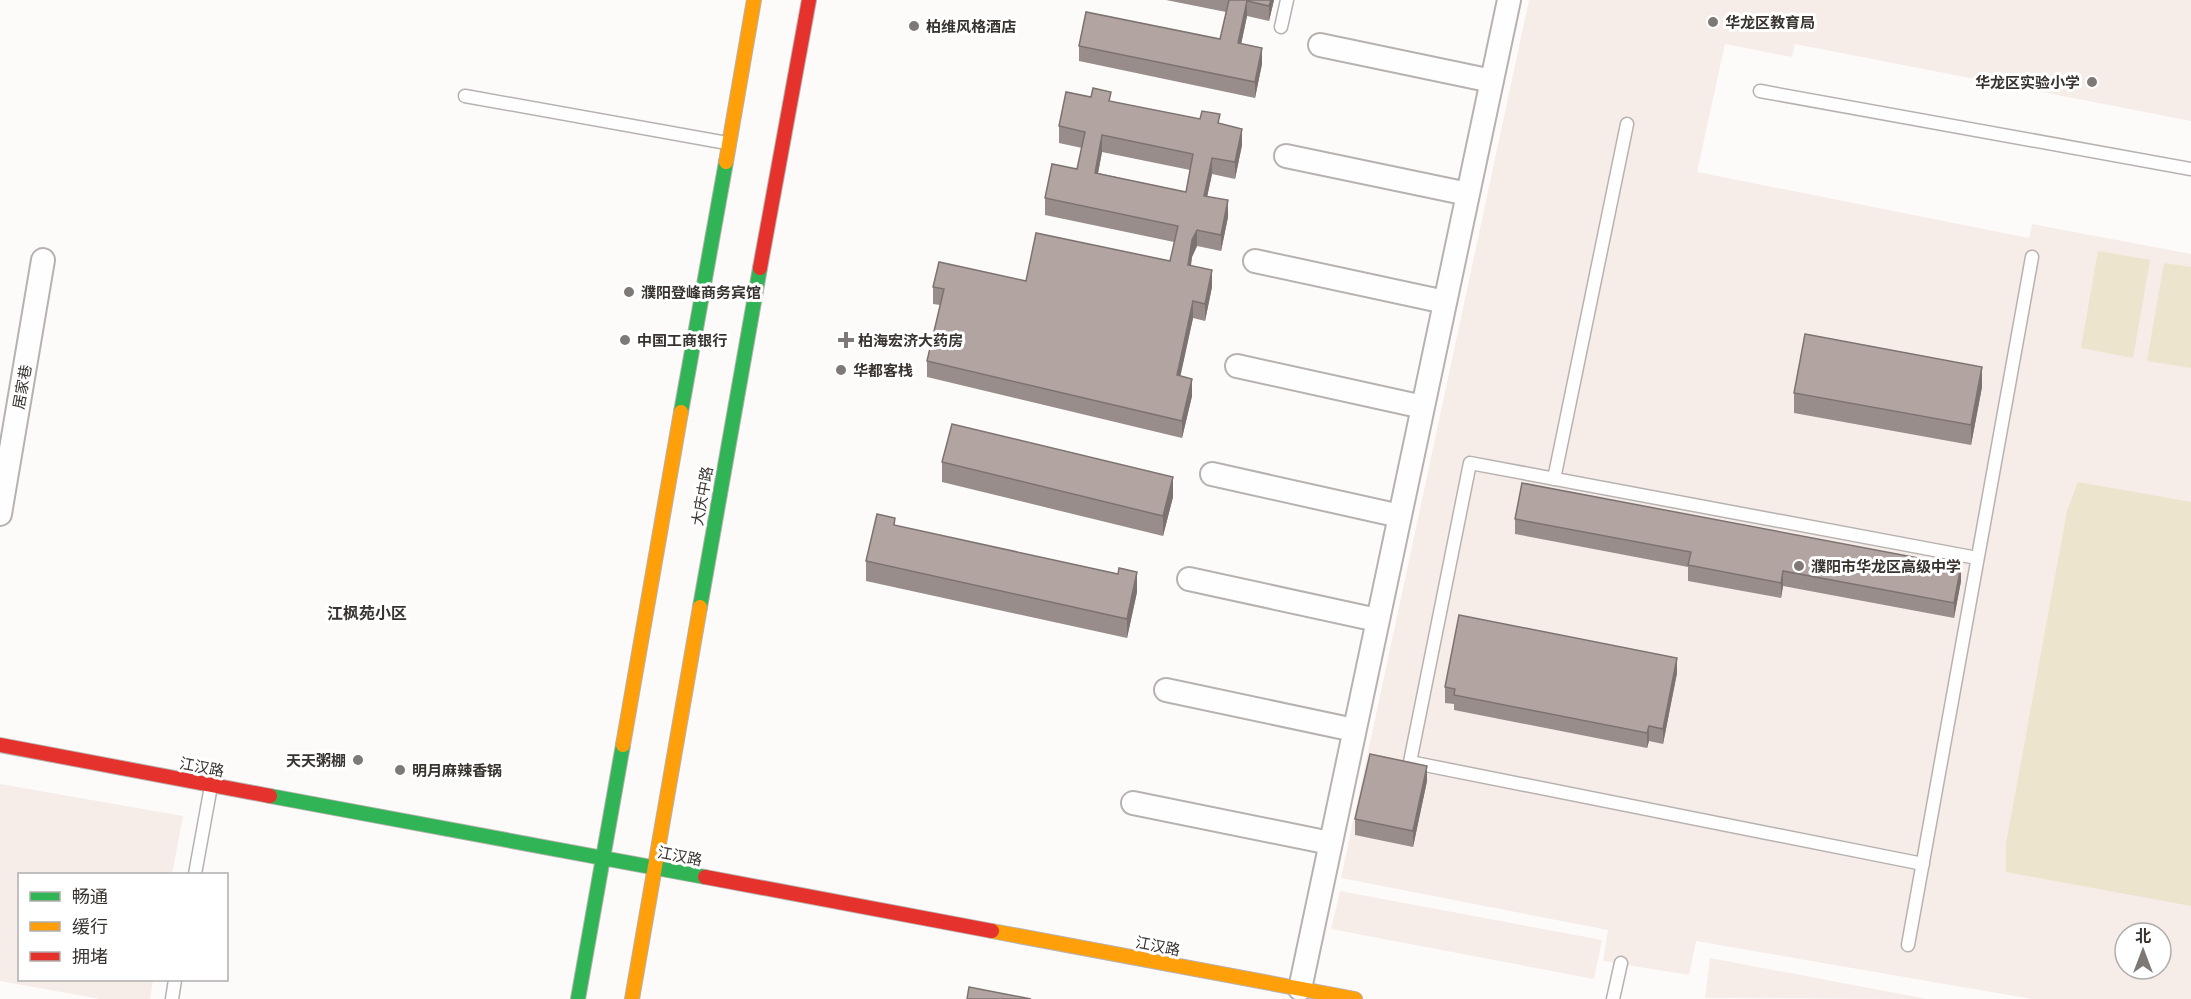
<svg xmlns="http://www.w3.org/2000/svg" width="2191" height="999" viewBox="0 0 2191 999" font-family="Manrope,'Noto Sans SC',sans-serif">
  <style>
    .built { fill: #f6ece8; fill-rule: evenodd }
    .green { fill: #ede4cd }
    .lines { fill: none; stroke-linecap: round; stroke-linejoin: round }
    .lane-casing { stroke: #b7b2b0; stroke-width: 15 }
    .street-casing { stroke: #b7b2b0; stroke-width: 26 }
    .fast-casing { stroke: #b7b2b0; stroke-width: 16 }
    .slow-casing { stroke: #b7b2b0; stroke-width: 16 }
    .jam-casing { stroke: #b7b2b0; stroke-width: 16 }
    .lane { stroke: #fffefe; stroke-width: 12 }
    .street { stroke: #fffefe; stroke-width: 22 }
    .fast { stroke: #30b455; stroke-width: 14 }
    .slow { stroke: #ff9f0a; stroke-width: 14 }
    .jam { stroke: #e5322d; stroke-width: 14 }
    .wall { fill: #988d8a; fill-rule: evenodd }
    .shaded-wall { fill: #7c7371 }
    .building { fill: #b1a4a1; stroke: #7c7371; stroke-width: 1.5; fill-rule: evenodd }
    .poi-dot { fill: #7e7976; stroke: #fff; stroke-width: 2 }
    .labels { text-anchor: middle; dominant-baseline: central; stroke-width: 6; stroke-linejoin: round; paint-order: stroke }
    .poi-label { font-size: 15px; font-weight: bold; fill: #39332f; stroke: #fff; text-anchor: start }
    .street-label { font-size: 15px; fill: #39332f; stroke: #fff }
    .neighbourhood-label { font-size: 16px; font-weight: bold; fill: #39332f; stroke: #fff }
  </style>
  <rect width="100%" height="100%" fill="#fdfbfa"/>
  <path class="built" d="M 1529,0 L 2191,0 L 2191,121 L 1795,44 L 1792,57 L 1725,44 L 1697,172 L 2029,238 L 2032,224 L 2191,254 L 2191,999 L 2032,999 L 1696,941 L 1689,975 L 1603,961 L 1608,930 L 1341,878 ZM 2125,933 L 2161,933 L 2161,969 L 2125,969 Z
    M 0,784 L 183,816 L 172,874 L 20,874 L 20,980 L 153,980 L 150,999 L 100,999 L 0,981 Z
    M 1340,891 L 1602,940 L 1594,979 L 1331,929 Z
    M 1710,958 L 1927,999 L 1705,998 Z"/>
  <path class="green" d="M 2098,251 L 2150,260 L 2133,358 L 2081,348 Z
    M 2164,263 L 2191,267 L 2191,368 L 2147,361 Z
    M 2078,482 L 2191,502 L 2191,906 L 2006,872 L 2006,844 L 2067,511 Z"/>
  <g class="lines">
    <defs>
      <path id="lane" d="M 1281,27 L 1287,0
        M 1760,91 L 2191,169
        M 465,96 L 727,143
        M 1554,479 L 1627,124
        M 1923,864 L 1410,762 L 1470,463 L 1977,558
        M 195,874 L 211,786
        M 1908,945 L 2032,257
        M 172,999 L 175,980
        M 1613,999 L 1621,963"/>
      <path id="street" d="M 1320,45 L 1492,81
        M 1286,156 L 1468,194
        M 1255,261 L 1445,302
        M 1237,366 L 1423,407
        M 1212,474 L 1400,516
        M 0,514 L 43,260
        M 1189,579 L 1377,620
        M 1166,690 L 1354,730
        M 1133,803 L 1330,843
        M 1300,989 L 1509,0"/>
      <path id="fast" d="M 681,412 L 726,162
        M 700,607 L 760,268
        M 270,796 L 705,877
        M 578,999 L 623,745"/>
      <path id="slow" d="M 726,162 L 754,0
        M 623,745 L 681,412
        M 992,931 L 1355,999
        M 632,999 L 700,607"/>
      <path id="jam" d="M 760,268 L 809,0
        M 0,745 L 270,796
        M 705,877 L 992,931"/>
    </defs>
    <use href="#lane" class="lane-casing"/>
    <use href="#street" class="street-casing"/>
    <use href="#fast" class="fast-casing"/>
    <use href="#slow" class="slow-casing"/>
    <use href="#jam" class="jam-casing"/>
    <use href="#lane" class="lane"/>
    <use href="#street" class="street"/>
    <use href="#fast" class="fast"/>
    <use href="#slow" class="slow"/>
    <use href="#jam" class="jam"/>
  </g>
  <path class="wall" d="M 1166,0 L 1274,0 L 1269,21 L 1247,16 L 1241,44 L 1262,64 L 1255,98 L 1079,61 L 1079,46 L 1220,39 L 1226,12 Z
    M 1111,101 L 1220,124 L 1242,145 L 1235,179 L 1212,174 L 1207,196 L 1228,217 L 1221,251 L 1197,246 L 1192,257 L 1191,266 L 1212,287 L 1205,321 L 1193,318 L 1180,376 L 1192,396 L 1182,438 L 927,377 L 927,361 L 940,305 L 933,304 L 933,287 L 1026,281 L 1170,261 L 1174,242 L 1045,215 L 1045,198 L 1077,169 L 1082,148 L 1059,143 L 1059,126 ZM 1102,152 L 1190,170 L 1186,192 L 1098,173 Z
    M 1982,387 L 1971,445 L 1794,413 L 1794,393 Z
    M 942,462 L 1173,497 L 1163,536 L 942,482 Z
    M 1515,519 L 1961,581 L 1954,618 L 1783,586 L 1781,598 L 1688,581 L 1688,567 L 1515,534 Z
    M 895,525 L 1137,592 L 1127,638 L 866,581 L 866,561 Z
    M 1677,673 L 1663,744 L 1649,741 L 1647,748 L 1454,710 L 1454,704 L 1445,703 L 1445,687 Z
    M 1427,781 L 1413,847 L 1355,835 L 1355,819 Z"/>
  <path class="shaded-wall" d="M 1271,0 L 1274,0 L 1269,21 L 1269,6 Z
    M 1247,1 L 1247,16 L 1238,59 L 1238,43 Z
    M 1262,48 L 1262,64 L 1255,98 L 1255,82 Z
    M 1242,129 L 1242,145 L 1235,179 L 1235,162 Z
    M 1102,135 L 1102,152 L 1095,189 L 1095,173 Z
    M 1212,158 L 1212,174 L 1204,212 L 1204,196 Z
    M 1228,200 L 1228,217 L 1221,251 L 1221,235 Z
    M 1197,230 L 1197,246 L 1192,257 L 1188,282 L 1188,265 L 1192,240 Z
    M 1212,270 L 1212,287 L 1205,321 L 1205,304 Z
    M 1193,301 L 1193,318 L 1177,392 L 1177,375 Z
    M 1982,367 L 1982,387 L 1971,445 L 1971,425 Z
    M 1192,379 L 1192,396 L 1182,438 L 1182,421 Z
    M 1173,477 L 1173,497 L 1163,536 L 1163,516 Z
    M 1961,566 L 1961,581 L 1954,618 L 1954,603 Z
    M 1783,571 L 1783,586 L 1781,598 L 1781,583 Z
    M 1137,572 L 1137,592 L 1127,638 L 1127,619 Z
    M 1677,658 L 1677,673 L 1663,744 L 1663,729 Z
    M 1649,726 L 1649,741 L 1647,748 L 1647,733 Z
    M 1427,766 L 1427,781 L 1413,847 L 1413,831 Z"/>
  <path class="building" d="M 1229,0 L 1271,0 L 1269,6 L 1247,1 L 1238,43 L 1262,48 L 1255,82 L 1079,46 L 1086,12 L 1220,39 Z
    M 1093,88 L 1111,92 L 1109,101 L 1200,119 L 1202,111 L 1220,114 L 1218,123 L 1242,129 L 1235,162 L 1212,158 L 1204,196 L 1228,200 L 1221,235 L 1197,230 L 1192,240 L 1188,265 L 1212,270 L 1205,304 L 1193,301 L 1177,375 L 1192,379 L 1182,421 L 927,361 L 944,289 L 933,287 L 939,262 L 1026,281 L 1036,233 L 1170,261 L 1178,226 L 1045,198 L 1052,164 L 1077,169 L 1085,132 L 1059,126 L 1066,92 L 1091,97 ZM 1102,135 L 1193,154 L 1186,192 L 1095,173 Z
    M 1805,334 L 1982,367 L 1971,425 L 1794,393 Z
    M 952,424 L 1173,477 L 1163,516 L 942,462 Z
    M 1522,483 L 1961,566 L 1954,603 L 1783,571 L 1781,583 L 1688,565 L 1691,552 L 1515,519 Z
    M 877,514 L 895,518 L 894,525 L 1118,574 L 1119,568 L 1137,572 L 1127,619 L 866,561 Z
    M 1459,615 L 1677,658 L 1663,729 L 1649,726 L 1647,733 L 1454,695 L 1455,689 L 1445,687 Z
    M 1370,754 L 1427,766 L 1413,831 L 1355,819 Z
    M 969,987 L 1031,999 L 967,999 Z"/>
  <g class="poi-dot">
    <circle cx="1713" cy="22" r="6"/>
    <circle cx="914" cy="26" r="6"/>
    <circle cx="2092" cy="82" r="6"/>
    <circle cx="629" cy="292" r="6"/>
    <circle cx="625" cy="340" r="6"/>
    <path d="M843 331h6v6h6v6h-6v6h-6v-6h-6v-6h6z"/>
    <circle cx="841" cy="370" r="6"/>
    <circle cx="1799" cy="566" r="6"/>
    <circle cx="358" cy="760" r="6"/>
    <circle cx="400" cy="770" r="6"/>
  </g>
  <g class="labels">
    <g class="poi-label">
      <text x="1725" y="22">华龙区教育局</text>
      <text x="926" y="26">柏维风格酒店</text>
      <text x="2080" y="82" text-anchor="end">华龙区实验小学</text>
      <text x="641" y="292">濮阳登峰商务宾馆</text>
      <text x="637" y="340">中国工商银行</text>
      <text x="858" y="340">柏海宏济大药房</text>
      <text x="853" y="370">华都客栈</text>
      <text x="1811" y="566">濮阳市华龙区高级中学</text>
      <text x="346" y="760" text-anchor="end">天天粥棚</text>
      <text x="412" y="770">明月麻辣香锅</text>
    </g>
    <g class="street-label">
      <text transform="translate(22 387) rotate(-80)">居家巷</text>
      <text transform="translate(702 496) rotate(-80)">大庆中路</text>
      <text transform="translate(202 767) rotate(11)">江汉路</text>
      <text transform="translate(680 856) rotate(11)">江汉路</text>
      <text transform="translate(1158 946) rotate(11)">江汉路</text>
    </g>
    <g class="neighbourhood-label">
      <text x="367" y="613">江枫苑小区</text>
    </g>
  </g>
  <rect x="18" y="873" width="210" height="108" fill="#ffffff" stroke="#b0adac" stroke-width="1.5"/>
  <rect x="30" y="892" width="30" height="9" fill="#30b455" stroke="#b0adac" stroke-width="1.5"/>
  <text x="72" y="903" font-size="18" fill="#39332f">畅通</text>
  <rect x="30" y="922" width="30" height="9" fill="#ff9f0a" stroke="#b0adac" stroke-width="1.5"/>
  <text x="72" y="933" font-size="18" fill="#39332f">缓行</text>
  <rect x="30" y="952" width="30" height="9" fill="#e5322d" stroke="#b0adac" stroke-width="1.5"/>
  <text x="72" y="963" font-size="18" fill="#39332f">拥堵</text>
  <g transform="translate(2143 951)"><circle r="28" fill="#ffffff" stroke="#b0adac" stroke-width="1.5"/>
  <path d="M0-4.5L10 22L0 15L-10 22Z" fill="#7e7976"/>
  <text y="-9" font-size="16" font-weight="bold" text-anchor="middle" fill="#39332f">北</text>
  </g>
</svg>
